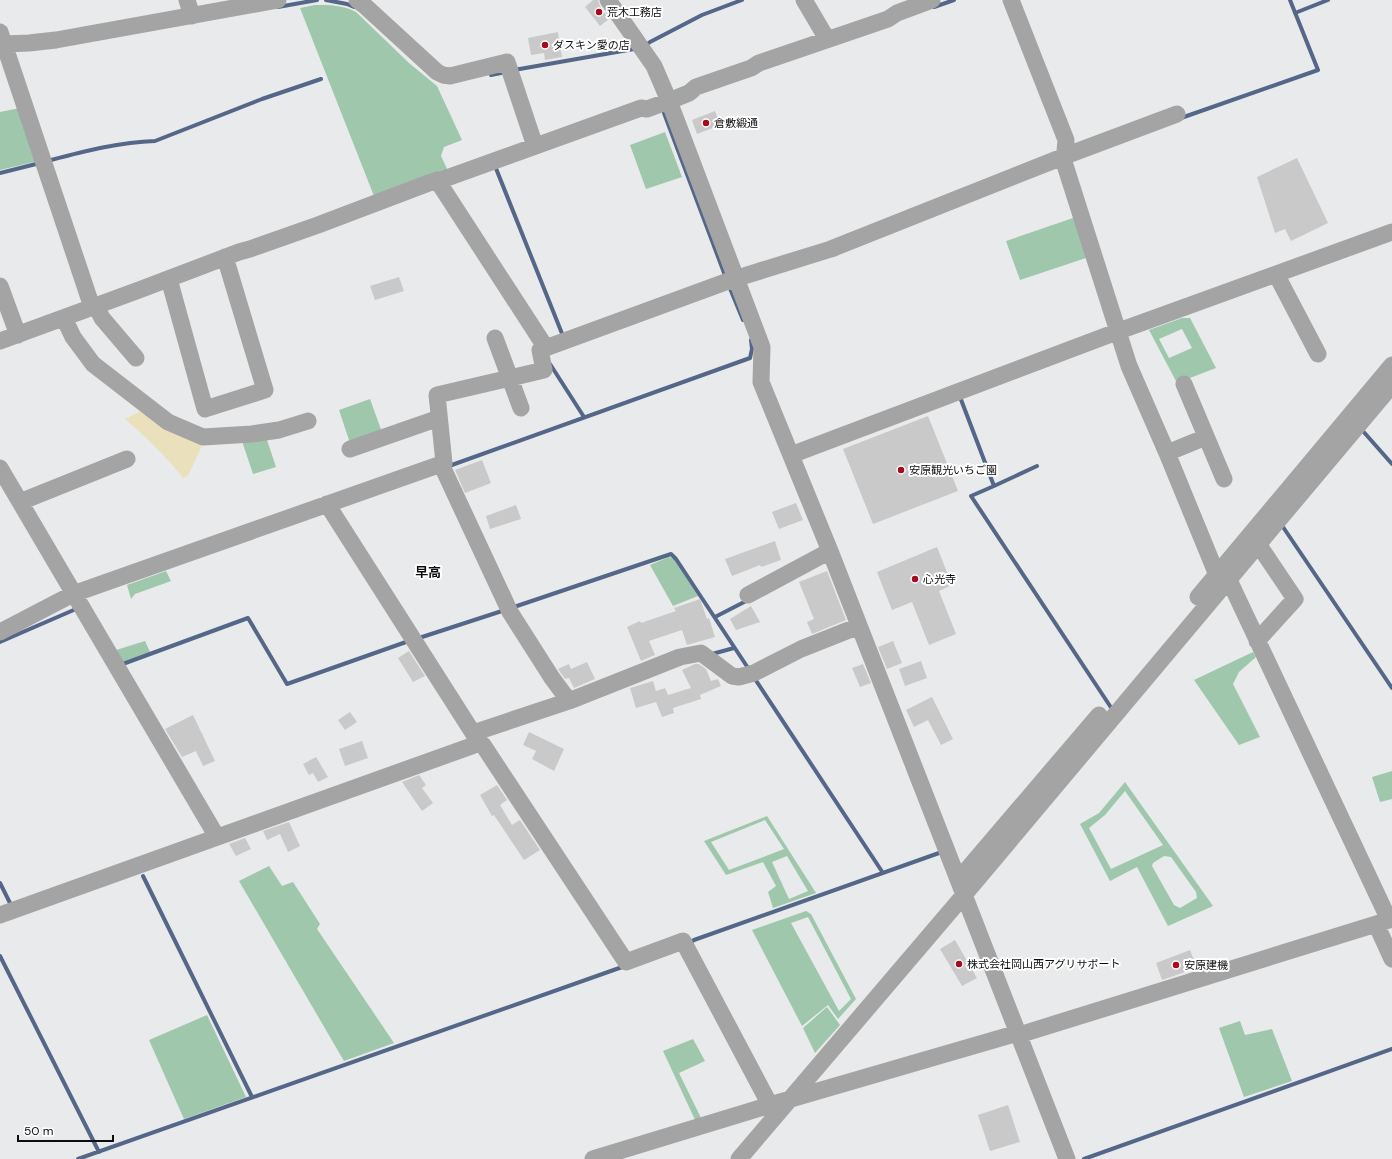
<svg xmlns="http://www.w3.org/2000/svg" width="1392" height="1159" viewBox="0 0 1392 1159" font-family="'DM Sans','Noto Sans JP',sans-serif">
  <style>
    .green { fill: #9ec7ab; fill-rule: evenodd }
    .sand { fill: #eae0bb }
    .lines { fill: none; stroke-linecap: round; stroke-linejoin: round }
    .stream { stroke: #546788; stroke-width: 4 }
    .building { fill: #c9c9ca }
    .minor { stroke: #a4a4a4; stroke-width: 17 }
    .poi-dot { fill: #a50b1e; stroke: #fff; stroke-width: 1.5 }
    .labels { text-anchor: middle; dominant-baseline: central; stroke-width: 4; stroke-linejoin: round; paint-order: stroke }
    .poi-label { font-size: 11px; fill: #0d0d0d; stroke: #fff; text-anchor: start }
    .quarter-label { font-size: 13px; font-weight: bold; fill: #0d0d0d; stroke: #fff }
  </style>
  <rect width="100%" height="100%" fill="#e9eaeb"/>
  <path class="green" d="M 315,5 C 329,5 344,5 356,12 L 409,63 L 437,86 L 462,140 L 444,147 L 441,156 L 449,173 L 374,196 L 300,8 Z
    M 20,108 L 38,161 L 0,170 L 0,112 Z
    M 665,132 L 682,177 L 646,189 L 630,145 Z
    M 1076,217 L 1089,257 L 1020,280 L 1006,241 Z
    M 1182,318 L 1190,318 L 1216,368 L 1177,383 L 1149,330 ZM 1182,329 L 1192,348 L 1169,358 L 1159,339 Z
    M 370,399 L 383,435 L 351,446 L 339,410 Z
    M 265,434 L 276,467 L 253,474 L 241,438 Z
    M 669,557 L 674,559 L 698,596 L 673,606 L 650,565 Z
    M 166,571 L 171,581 L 135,594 L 131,599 L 127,585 Z
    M 145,641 L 150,652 L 119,663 L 113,651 Z
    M 1253,652 L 1256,657 L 1239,672 L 1233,684 L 1260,737 L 1239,745 L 1194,680 Z
    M 1392,771 L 1392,799 L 1380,802 L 1372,777 Z
    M 1125,782 L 1213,906 L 1168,926 L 1137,867 L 1110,881 L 1080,824 L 1099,813 ZM 1125,791 L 1163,845 L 1111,869 L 1089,828 L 1105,815 ZM 1164,856 L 1171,857 L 1196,892 L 1197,898 L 1180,908 L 1174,905 L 1152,866 L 1153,863 Z
    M 767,816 L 816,893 L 773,908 L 768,892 L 776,886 L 763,862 L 726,875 L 704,841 ZM 765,820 L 784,849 L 729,870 L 711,842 ZM 787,856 L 808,891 L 789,899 L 772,862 Z
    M 269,866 L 282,886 L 293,882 L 320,924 L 317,929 L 394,1043 L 344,1061 L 239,881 Z
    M 806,911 L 811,914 L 856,999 L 838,1019 L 828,1005 L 802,1026 L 752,930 ZM 808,917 L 851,999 L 839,1011 L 791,923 Z
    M 827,1007 L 840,1025 L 815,1053 L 803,1028 Z
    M 207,1015 L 246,1097 L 184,1119 L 149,1040 Z
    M 1240,1021 L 1245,1035 L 1272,1029 L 1292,1081 L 1244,1097 L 1219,1028 Z
    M 693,1039 L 705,1061 L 679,1073 L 702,1120 L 696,1122 L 663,1051 Z"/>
  <path class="sand" d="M 145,409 L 205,439 L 188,476 L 183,478 C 166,456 146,437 125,419 Z"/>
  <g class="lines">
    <path class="stream" d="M 326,0 L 347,4 L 354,7
      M 278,7 L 317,0
      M 934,7 L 954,0
      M 1295,13 L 1328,0
      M 646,45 L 650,42 L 702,15 L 742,0
      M 514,70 L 634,49
      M 491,75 L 506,72
      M 664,113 L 726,278
      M 1181,118 L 1318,70 L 1290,0
      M 51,160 C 85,151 120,142 155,141 L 262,99 L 321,79
      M 495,166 L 563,336
      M 0,173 L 36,164
      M 729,286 L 743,320
      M 550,364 L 584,417
      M 960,397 L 994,486 L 971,496 L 1112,709
      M 1362,430 L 1392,464
      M 449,466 L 750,358 L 752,349 L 751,340
      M 994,486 L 1037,466
      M 1283,527 L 1392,688
      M 511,608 L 671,554 L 676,559 L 750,671
      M 715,617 L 748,600
      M 419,638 L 505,610
      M 0,642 L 76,609
      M 712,654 L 734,648
      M 120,665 L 248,618 L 287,684 L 406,642
      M 753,676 L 883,873
      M 143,876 L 252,1097
      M 0,883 L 11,905
      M 688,944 L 694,940 L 939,853
      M 0,956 L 99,1152
      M 78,1159 L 625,966
      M 1084,1159 L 1392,1049"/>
  </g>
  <path class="building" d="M 593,0 L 598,0 L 600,6 L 609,19 L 600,26 L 585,7 Z
    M 558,32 L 562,57 L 545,60 L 544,53 L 531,55 L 528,38 Z
    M 715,111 L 720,125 L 697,134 L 692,120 Z
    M 1297,158 L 1328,223 L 1291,241 L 1285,229 L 1275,233 L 1257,177 Z
    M 399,277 L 404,291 L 375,300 L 370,286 Z
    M 928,416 L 958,491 L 873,524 L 843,449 Z
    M 482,460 L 491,483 L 465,493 L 455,470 Z
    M 796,503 L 803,520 L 779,529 L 772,512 Z
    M 516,505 L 521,519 L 490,529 L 486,516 Z
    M 775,541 L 781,560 L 761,567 L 760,565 L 732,576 L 725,559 Z
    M 937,547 L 952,585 L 939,591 L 956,634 L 929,645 L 912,602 L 892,610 L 877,572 Z
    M 827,571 L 846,620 L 812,634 L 807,622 L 814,619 L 799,582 Z
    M 700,599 L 707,619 L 709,618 L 715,637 L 687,645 L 682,630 L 649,641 L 655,655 L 641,661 L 627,627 L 640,621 L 641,623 L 676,611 L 674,608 Z
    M 751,606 L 760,622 L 736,630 L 730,619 Z
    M 893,641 L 902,663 L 887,669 L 878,647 Z
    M 409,651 L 425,676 L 413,682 L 398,658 Z
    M 921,661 L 927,678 L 905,686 L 899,669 Z
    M 587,662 L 595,679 L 574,688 L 569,678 L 565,679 L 558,669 L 569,664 L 571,669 Z
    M 695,664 L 699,664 L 706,669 L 711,681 L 718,679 L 721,686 L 700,695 L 701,699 L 673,708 L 674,713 L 662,717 L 656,702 L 636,708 L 630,688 L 653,681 L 656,691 L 665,688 L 668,695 L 691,688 L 682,670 Z
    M 863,664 L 871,683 L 860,687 L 852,668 Z
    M 932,697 L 953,739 L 941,745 L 928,720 L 914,727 L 906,710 Z
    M 350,712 L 357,722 L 345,730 L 338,720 Z
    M 193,715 L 215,761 L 203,766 L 196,751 L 182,757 L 165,729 Z
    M 529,732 L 564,749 L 554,771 L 532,759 L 536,751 L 523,745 Z
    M 362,741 L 368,758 L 345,766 L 339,749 Z
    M 316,757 L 328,777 L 318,782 L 313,773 L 309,775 L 303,764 Z
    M 419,775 L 426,785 L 422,788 L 433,803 L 422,811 L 402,782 Z
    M 497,785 L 507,800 L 500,805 L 512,825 L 520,820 L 540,850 L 524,860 L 494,815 L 492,816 L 480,795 Z
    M 289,822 L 300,846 L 288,852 L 280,834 L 267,840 L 263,831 Z
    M 245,838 L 251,849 L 236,856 L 229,844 Z
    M 955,940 L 977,978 L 962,986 L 940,949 Z
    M 1190,950 L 1197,968 L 1162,980 L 1156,963 Z
    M 1008,1105 L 1020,1142 L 990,1151 L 978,1115 Z"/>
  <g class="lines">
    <path class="minor" d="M 187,0 L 192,16
      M 357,0 L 365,6 L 437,72 L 443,75 L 450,76 L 507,62 L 535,146
      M 608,0 L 654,66 L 669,101 L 762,347 L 761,382 L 830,551 L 1067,1159
      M 804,0 L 827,39
      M 1011,0 L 1066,140 L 1064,162 L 1129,366 L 1167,453 L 1217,575 L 1224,582
      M 0,32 L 92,307
      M 4,44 L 29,43 L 56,40 L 278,0
      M 437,180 L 546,348
      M 1276,274 L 1318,354
      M 169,279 L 205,409 L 265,390 L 225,257
      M 0,286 L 18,335
      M 96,306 L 102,318 L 136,358
      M 64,318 L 73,337 L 93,364 L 168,422 L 203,437 L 252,434 L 279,430 L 308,421
      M 495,338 L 521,408
      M 0,341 L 139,290 L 239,252 L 250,249 L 318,225 L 434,181 L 444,179 L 641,108 L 647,109 L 669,101 L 689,93 L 696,87 L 751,68 L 759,63 L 888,19 L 897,13 L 932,0
      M 1184,384 L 1224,479
      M 350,449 L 439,418
      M 1167,453 L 1206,437
      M 791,455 L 1119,331 L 1392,232
      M 441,464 L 510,612 L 552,678 L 569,701
      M 0,468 L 217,837
      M 20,502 L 127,459
      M 327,504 L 473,733 L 480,743 L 483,745 L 626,962 L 683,941 L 770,1105
      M 1229,580 L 1389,920
      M 748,595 L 830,551
      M 1198,597 L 1392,365
      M 0,632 L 73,594 L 444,463 L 437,395 L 544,370 L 540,350 L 731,280 L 831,249 L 1065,156 L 1177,114
      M 1257,641 L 1295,599 L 1258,544
      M 473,733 L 569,701 L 680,657 L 701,653 L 732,676 L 739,677 L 754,673 L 801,649 L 859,626
      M 959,879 L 1099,715
      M 0,915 L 480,743
      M 1376,924 L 1392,959
      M 1019,1035 L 1392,919
      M 593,1159 L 770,1105 L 1018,1033
      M 739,1159 L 964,895 L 1392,385"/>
  </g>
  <g class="poi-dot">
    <circle cx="599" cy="12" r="4"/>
    <circle cx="545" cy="45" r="4"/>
    <circle cx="706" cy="123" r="4"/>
    <circle cx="901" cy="470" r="4"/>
    <circle cx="915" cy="579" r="4"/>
    <circle cx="959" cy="964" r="4"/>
    <circle cx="1176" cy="965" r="4"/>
  </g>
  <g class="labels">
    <g class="poi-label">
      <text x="607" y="12">荒木工務店</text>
      <text x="553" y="45">ダスキン愛の店</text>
      <text x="714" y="123">倉敷緞通</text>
      <text x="909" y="470">安原観光いちご園</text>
      <text x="923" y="579">心光寺</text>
      <text x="967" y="964">株式会社岡山西アグリサポート</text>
      <text x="1184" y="965">安原建機</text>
    </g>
    <g class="quarter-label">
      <text x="428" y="572">早高</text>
    </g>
  </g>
  <path d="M18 1135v6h95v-6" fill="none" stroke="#0d0d0d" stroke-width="2"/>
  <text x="24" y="1135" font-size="12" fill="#0d0d0d" stroke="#ffffff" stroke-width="3" paint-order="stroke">50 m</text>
</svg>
